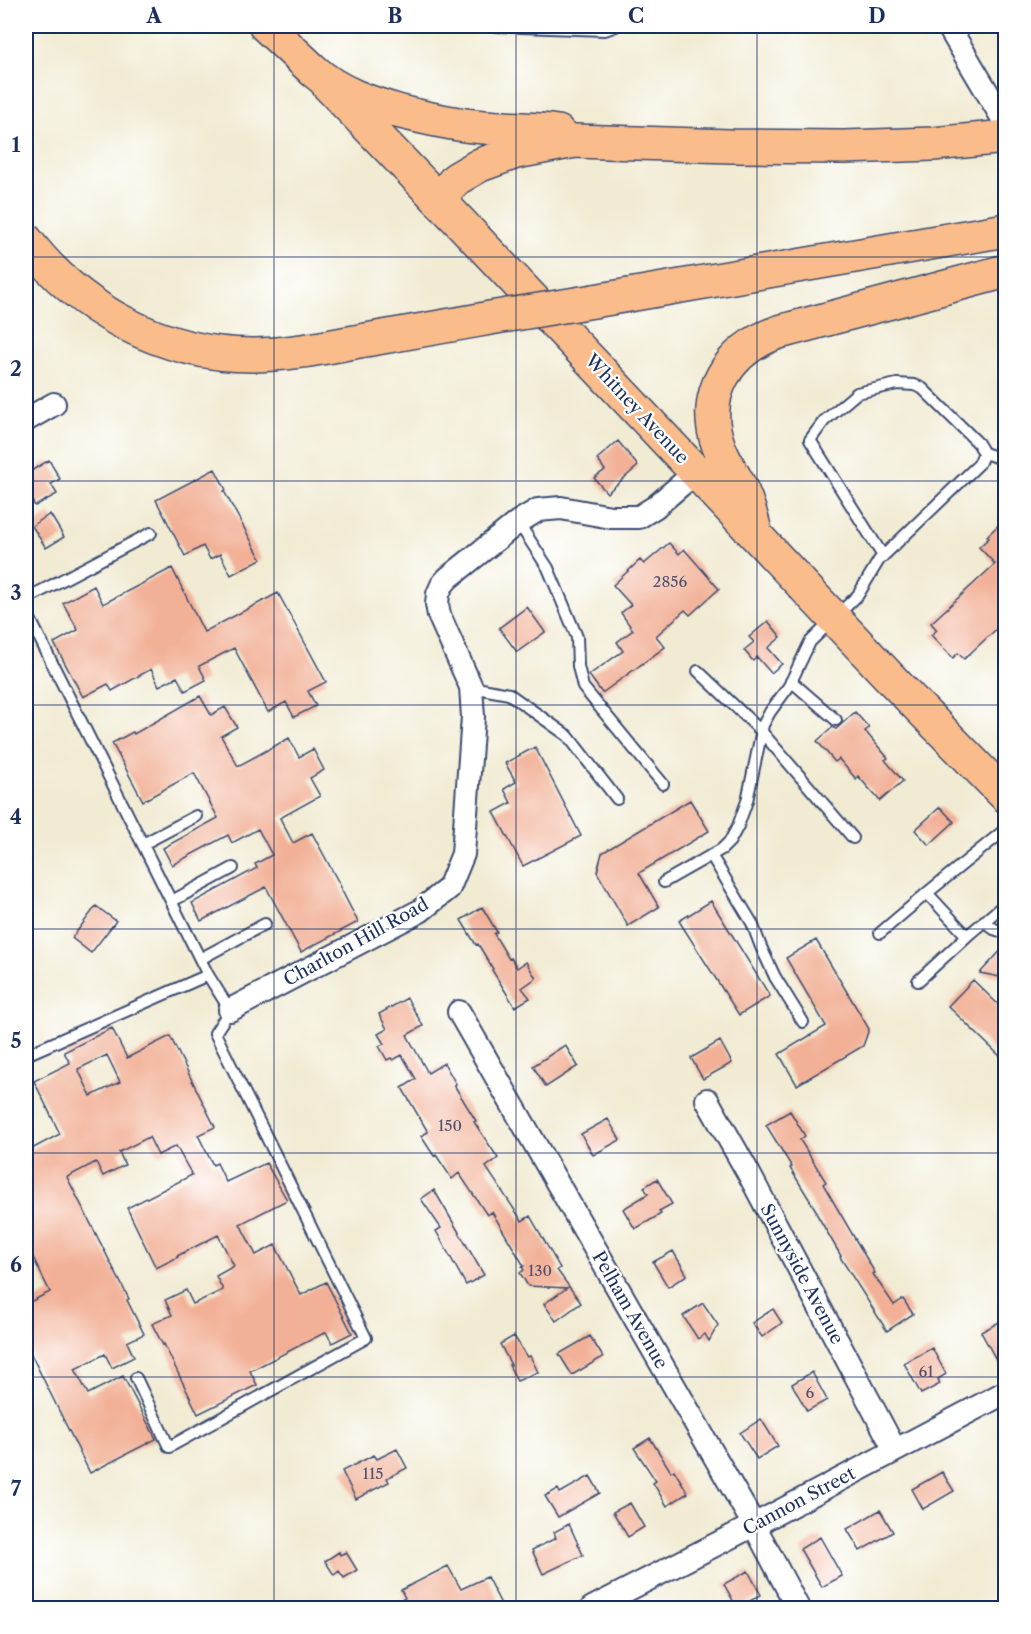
<svg xmlns="http://www.w3.org/2000/svg" width="1031" height="1634" viewBox="0 0 1031 1634" font-family="'Libre Caslon Text',serif">
  <style>
    .building { fill: #f2b197; fill-rule: evenodd }
    .lines { fill: none; stroke-linecap: round; stroke-linejoin: round }
    .service-casing { stroke: #3b4b70; stroke-width: 14 }
    .minor-casing { stroke: #3b4b70; stroke-width: 26 }
    .primary-casing { stroke: #3b4b70; stroke-width: 36 }
    .trunk-casing { stroke: #3b4b70; stroke-width: 36 }
    .motorway-casing { stroke: #3b4b70; stroke-width: 36 }
    .service { stroke: #fff; stroke-width: 10 }
    .minor { stroke: #fff; stroke-width: 22 }
    .primary { stroke: #fabc8b; stroke-width: 33 }
    .trunk { stroke: #fabc8b; stroke-width: 33 }
    .motorway { stroke: #fabc8b; stroke-width: 33 }
    .motorway-bridge-casing { stroke: #3b4b70; stroke-width: 36; stroke-linecap: butt }
    .motorway-bridge { stroke: #fabc8b; stroke-width: 33 }
    .grid { fill: none; stroke: #1b2f5e; stroke-width: 1.5; stroke-opacity: 0.55 }
    .labels { text-anchor: middle; dominant-baseline: central; stroke-width: 4.5; stroke-linejoin: round; paint-order: stroke }
    .number-label { font-size: 15px; fill: #51506c }
    .street-label { font-size: 18px; fill: #1b2f5e; stroke: #fff }
    .neatline { fill: none; stroke: #1b2f5e; stroke-width: 2 }
    .grid-label { font-size: 20px; text-anchor: middle; font-weight: bold; fill: #1b2f5e }
  </style>
  <rect width="100%" height="100%" fill="#fff"/>
  <filter id="ink" filterUnits="userSpaceOnUse"><feTurbulence type="fractalNoise" baseFrequency=".0167" numOctaves="2"/><feDisplacementMap in="SourceGraphic" scale="12" xChannelSelector="R" yChannelSelector="G"/><feConvolveMatrix kernelMatrix="1 2 1 2 8 2 1 2 1" color-interpolation-filters="sRGB"/></filter>
  <filter id="wash" filterUnits="userSpaceOnUse"><feTurbulence type="fractalNoise" baseFrequency=".008" numOctaves="4" result="noise"/><feDisplacementMap in="SourceGraphic" scale="24" xChannelSelector="R" yChannelSelector="G"/><feGaussianBlur stdDeviation="1.35" result="paint"/><feColorMatrix in="noise" values="0 0 0 0 0 0 0 0 0 0 0 0 0 0 0 0 0 1.4 0 .05"/><feComposite in="paint" operator="in"/></filter>
  <g filter="url(#wash)">
    <rect width="100%" height="100%" fill="#f1ebd3"/>
    <g id="blocks">
      <path class="building" d="M 618,441 L 638,466 L 607,493 L 594,478 L 605,470 L 597,459 Z
        M 49,460 L 60,479 L 51,484 L 57,494 L 35,506 L 29,496 L 26,496 L 26,474 Z
        M 215,469 L 226,490 L 224,491 L 261,559 L 231,575 L 220,554 L 210,559 L 203,546 L 185,556 L 156,500 Z
        M 50,514 L 64,537 L 46,548 L 32,526 Z
        M 1005,519 L 1005,621 L 964,659 L 958,653 L 953,658 L 931,635 L 937,630 L 931,623 L 995,564 L 979,547 L 989,538 L 987,536 Z
        M 669,543 L 679,554 L 684,549 L 719,589 L 690,615 L 685,610 L 656,636 L 665,647 L 602,693 L 589,675 L 623,651 L 617,642 L 633,630 L 621,613 L 631,605 L 613,585 L 640,560 L 644,564 Z
        M 172,568 L 204,632 L 278,593 L 326,682 L 308,691 L 316,706 L 294,717 L 286,702 L 268,712 L 234,648 L 199,666 L 206,680 L 185,691 L 177,677 L 159,686 L 151,669 L 112,691 L 108,684 L 83,697 L 54,643 L 78,630 L 63,603 L 94,586 L 103,604 Z
        M 527,607 L 545,632 L 517,652 L 499,628 Z
        M 768,621 L 781,637 L 768,648 L 782,664 L 771,673 L 757,657 L 753,661 L 744,650 L 754,642 L 749,637 Z
        M 200,696 L 211,715 L 225,707 L 237,727 L 221,736 L 238,766 L 289,738 L 299,757 L 313,749 L 324,770 L 310,778 L 320,796 L 280,818 L 293,843 L 312,833 L 341,887 L 340,887 L 358,922 L 301,952 L 266,887 L 201,921 L 192,903 L 257,868 L 255,864 L 272,855 L 258,829 L 232,843 L 228,835 L 172,865 L 163,848 L 218,818 L 194,773 L 143,801 L 112,743 L 133,732 L 134,734 Z
        M 855,712 L 869,728 L 865,731 L 888,758 L 885,760 L 903,781 L 880,801 L 858,776 L 856,779 L 839,759 L 835,762 L 817,741 L 833,727 L 836,729 Z
        M 535,747 L 581,836 L 523,866 L 494,812 L 511,803 L 504,789 L 516,782 L 505,763 Z
        M 690,800 L 709,831 L 639,873 L 659,907 L 628,926 L 597,872 L 602,853 Z
        M 940,807 L 954,822 L 929,845 L 915,830 Z
        M 711,901 L 770,996 L 739,1015 L 679,921 Z
        M 96,906 L 116,921 L 91,953 L 72,938 Z
        M 482,907 L 497,932 L 494,934 L 509,959 L 511,958 L 517,968 L 526,962 L 536,978 L 522,988 L 530,998 L 515,1007 L 492,970 L 493,969 L 478,944 L 476,945 L 461,920 Z
        M 816,940 L 869,1029 L 863,1046 L 797,1085 L 779,1054 L 826,1026 L 786,958 Z
        M 1005,946 L 1005,978 L 980,973 Z
        M 973,980 L 1005,1011 L 1005,1061 L 948,1006 Z
        M 407,998 L 423,1026 L 407,1035 L 428,1073 L 444,1063 L 456,1084 L 454,1085 L 476,1121 L 474,1122 L 498,1158 L 486,1167 L 522,1221 L 530,1216 L 560,1268 L 557,1270 L 581,1303 L 556,1321 L 544,1304 L 567,1288 L 528,1286 L 520,1273 L 524,1270 L 522,1267 L 524,1266 L 492,1212 L 487,1215 L 459,1173 L 452,1179 L 436,1155 L 434,1156 L 421,1136 L 428,1132 L 402,1088 L 416,1079 L 402,1055 L 393,1060 L 391,1058 L 387,1060 L 379,1046 L 384,1044 L 378,1034 L 387,1029 L 379,1014 Z
        M 112,1028 L 127,1058 L 170,1036 L 215,1127 L 198,1135 L 213,1165 L 217,1163 L 226,1182 L 266,1163 L 287,1200 L 240,1224 L 256,1255 L 275,1245 L 301,1295 L 326,1282 L 352,1333 L 332,1343 L 326,1332 L 250,1371 L 257,1385 L 198,1414 L 164,1344 L 163,1345 L 152,1324 L 172,1315 L 165,1300 L 186,1290 L 193,1304 L 223,1290 L 216,1276 L 234,1266 L 218,1235 L 177,1256 L 178,1257 L 156,1268 L 127,1208 L 192,1175 L 176,1146 L 158,1155 L 149,1137 L 119,1152 L 125,1165 L 103,1176 L 96,1162 L 67,1177 L 129,1299 L 127,1300 L 144,1334 L 127,1342 L 134,1357 L 112,1368 L 105,1354 L 75,1369 L 88,1394 L 123,1376 L 156,1439 L 90,1473 L 26,1344 L 26,1304 L 50,1292 L 26,1243 L 26,1152 L 60,1134 L 34,1081 L 70,1063 L 64,1052 ZM 107,1055 L 120,1082 L 91,1096 L 78,1069 Z
        M 720,1041 L 732,1063 L 703,1079 L 691,1058 Z
        M 565,1045 L 578,1066 L 546,1087 L 533,1066 Z
        M 790,1111 L 805,1136 L 800,1140 L 826,1182 L 823,1184 L 875,1273 L 873,1274 L 894,1305 L 903,1299 L 913,1314 L 887,1331 L 840,1257 L 841,1256 L 816,1213 L 817,1212 L 790,1168 L 792,1167 L 766,1125 Z
        M 608,1119 L 620,1140 L 593,1155 L 581,1134 Z
        M 657,1179 L 672,1204 L 659,1211 L 661,1214 L 635,1229 L 623,1209 L 648,1194 L 644,1187 Z
        M 434,1190 L 484,1275 L 466,1285 L 436,1231 L 441,1228 L 421,1199 Z
        M 673,1251 L 687,1275 L 668,1287 L 653,1262 Z
        M 703,1303 L 718,1325 L 709,1341 L 705,1334 L 698,1339 L 683,1316 Z
        M 773,1309 L 782,1323 L 762,1337 L 752,1323 Z
        M 1001,1321 L 1005,1329 L 1005,1376 L 981,1332 Z
        M 514,1336 L 527,1357 L 530,1356 L 538,1372 L 517,1381 L 509,1365 L 511,1365 L 500,1344 Z
        M 590,1336 L 603,1357 L 572,1375 L 559,1354 Z
        M 932,1348 L 946,1374 L 938,1379 L 940,1384 L 921,1394 L 904,1363 Z
        M 812,1372 L 827,1400 L 807,1411 L 792,1384 Z
        M 761,1419 L 778,1446 L 757,1459 L 740,1433 Z
        M 650,1438 L 671,1472 L 674,1470 L 688,1493 L 667,1506 L 653,1483 L 656,1481 L 634,1448 Z
        M 397,1449 L 407,1468 L 387,1478 L 389,1482 L 356,1499 L 342,1471 L 374,1455 L 377,1459 Z
        M 942,1472 L 954,1491 L 923,1509 L 912,1489 Z
        M 590,1476 L 600,1493 L 558,1517 L 545,1496 L 558,1489 L 560,1493 Z
        M 630,1503 L 644,1527 L 628,1537 L 613,1512 Z
        M 880,1510 L 893,1532 L 860,1551 L 847,1529 Z
        M 569,1524 L 583,1555 L 543,1574 L 532,1550 L 556,1538 L 554,1532 Z
        M 820,1537 L 842,1576 L 822,1587 L 800,1549 Z
        M 339,1552 L 340,1555 L 346,1552 L 357,1570 L 344,1578 L 339,1571 L 334,1575 L 325,1561 Z
        M 448,1566 L 461,1589 L 487,1577 L 503,1608 L 385,1608 L 405,1598 L 401,1590 Z
        M 748,1571 L 761,1595 L 737,1608 L 724,1584 Z"/>
    </g>
  </g>
  <g filter="url(#ink)">
    <use href="#blocks" fill-opacity="0" stroke="#3b4b70" stroke-width="1.5"/>
    <g class="lines">
      <defs>
        <path id="service" d="M 494,26 L 605,30 L 616,26
          M 984,453 L 1006,460
          M 518,522 L 548,568 L 577,637 L 578,666 L 583,687 L 663,784
          M 26,599 L 151,533
          M 26,611 L 208,975 L 230,1010 L 215,1033 L 366,1338 L 169,1447 L 136,1378
          M 698,671 L 761,731 L 853,838
          M 791,681 L 836,720
          M 471,687 L 509,694 L 568,736 L 617,799
          M 1006,829 L 927,893 L 967,936 L 1006,903
          M 143,844 L 196,816
          M 711,855 L 752,923 L 761,947 L 775,977 L 803,1022
          M 664,882 L 722,849 L 730,841 L 738,826 L 747,801 L 763,725 L 770,712 L 789,686 L 810,642 L 858,595 L 879,560 L 979,464 L 984,453 L 978,443 L 922,388 L 914,385 L 897,384 L 857,393 L 824,421 L 810,440 L 883,556
          M 172,901 L 233,868
          M 984,921 L 994,929 L 1006,933
          M 880,933 L 927,893
          M 200,959 L 265,924
          M 918,981 L 967,936
          M 26,1055 L 208,975
          M 1005,1115 L 1006,1114"/>
        <path id="minor" d="M 948,26 L 1006,124
          M 26,420 L 54,404
          M 230,1010 L 420,911 L 449,888 L 463,854 L 473,717 L 471,687 L 439,615 L 437,604 L 438,594 L 442,585 L 448,578 L 518,522 L 538,510 L 561,508 L 611,517 L 639,517 L 655,507 L 696,472
          M 459,1012 L 754,1525 L 798,1608
          M 707,1100 L 749,1174 L 895,1450
          M 592,1608 L 754,1525 L 1006,1392"/>
        <path id="primary" d="M 328,85 L 458,220 L 897,685 L 1006,796"/>
        <path id="trunk" d="M 266,26 L 314,71"/>
        <path id="motorway" d="M 314,71 C 339,93 369,103 401,112 C 429,119 455,125 484,127 C 508,129 534,128 558,132
          M 439,200 L 456,179 L 480,165 L 516,152 L 575,141 L 730,146 L 844,147 L 933,144 L 1006,137
          M 26,240 C 79,310 163,355 252,355 C 289,355 325,347 360,341 C 404,333 447,326 490,318
          M 594,301 L 1006,230
          M 756,535 C 752,519 748,502 740,487 C 733,473 724,462 719,447 C 699,394 729,349 779,332 L 1006,271"/>
      </defs>
      <use href="#service" class="service-casing"/>
      <use href="#minor" class="minor-casing"/>
      <use href="#primary" class="primary-casing"/>
      <use href="#trunk" class="trunk-casing"/>
      <use href="#motorway" class="motorway-casing"/>
      <use href="#service" class="service"/>
      <use href="#minor" class="minor"/>
      <use href="#primary" class="primary"/>
      <use href="#trunk" class="trunk"/>
      <use href="#motorway" class="motorway"/>
      <defs>
        <path id="motorway-bridge" d="M 490,318 L 594,301"/>
      </defs>
      <use href="#motorway-bridge" class="motorway-bridge-casing"/>
      <use href="#motorway-bridge" class="motorway-bridge"/>
    </g>
  </g>
  <path class="grid" d="M 274,26 L 274,1608M 516,26 L 516,1608M 757,26 L 757,1608M 26,257 L 1006,257M 26,481 L 1006,481M 26,705 L 1006,705M 26,929 L 1006,929M 26,1153 L 1006,1153M 26,1377 L 1006,1377"/>
  <g class="labels">
    <g class="number-label">
      <text x="670" y="581">2856</text>
      <text x="450" y="1125">150</text>
      <text x="540" y="1270">130</text>
      <text x="926" y="1371">61</text>
      <text x="810" y="1392">6</text>
      <text x="373" y="1473">115</text>
    </g>
    <g class="street-label">
      <text transform="translate(637 409) rotate(47)">Whitney Avenue</text>
      <text transform="translate(356 942) rotate(-29)">Charlton Hill Road</text>
      <text transform="translate(802 1274) rotate(62)">Sunnyside Avenue</text>
      <text transform="translate(630 1310) rotate(60)">Pelham Avenue</text>
      <text transform="translate(799 1501) rotate(-28)">Cannon Street</text>
    </g>
  </g>
  <rect width="1031" height="1634" fill="none" stroke="#fff" stroke-width="66"/>
  <rect x="33" y="33" width="965" height="1568" class="neatline"/>
  <g class="grid-label">
    <text x="154" y="23">A</text>
    <text x="395" y="23">B</text>
    <text x="636" y="23">C</text>
    <text x="877" y="23">D</text>
    <text x="16" y="152">1</text>
    <text x="16" y="376">2</text>
    <text x="16" y="600">3</text>
    <text x="16" y="824">4</text>
    <text x="16" y="1048">5</text>
    <text x="16" y="1272">6</text>
    <text x="16" y="1496">7</text>
  </g>
</svg>
